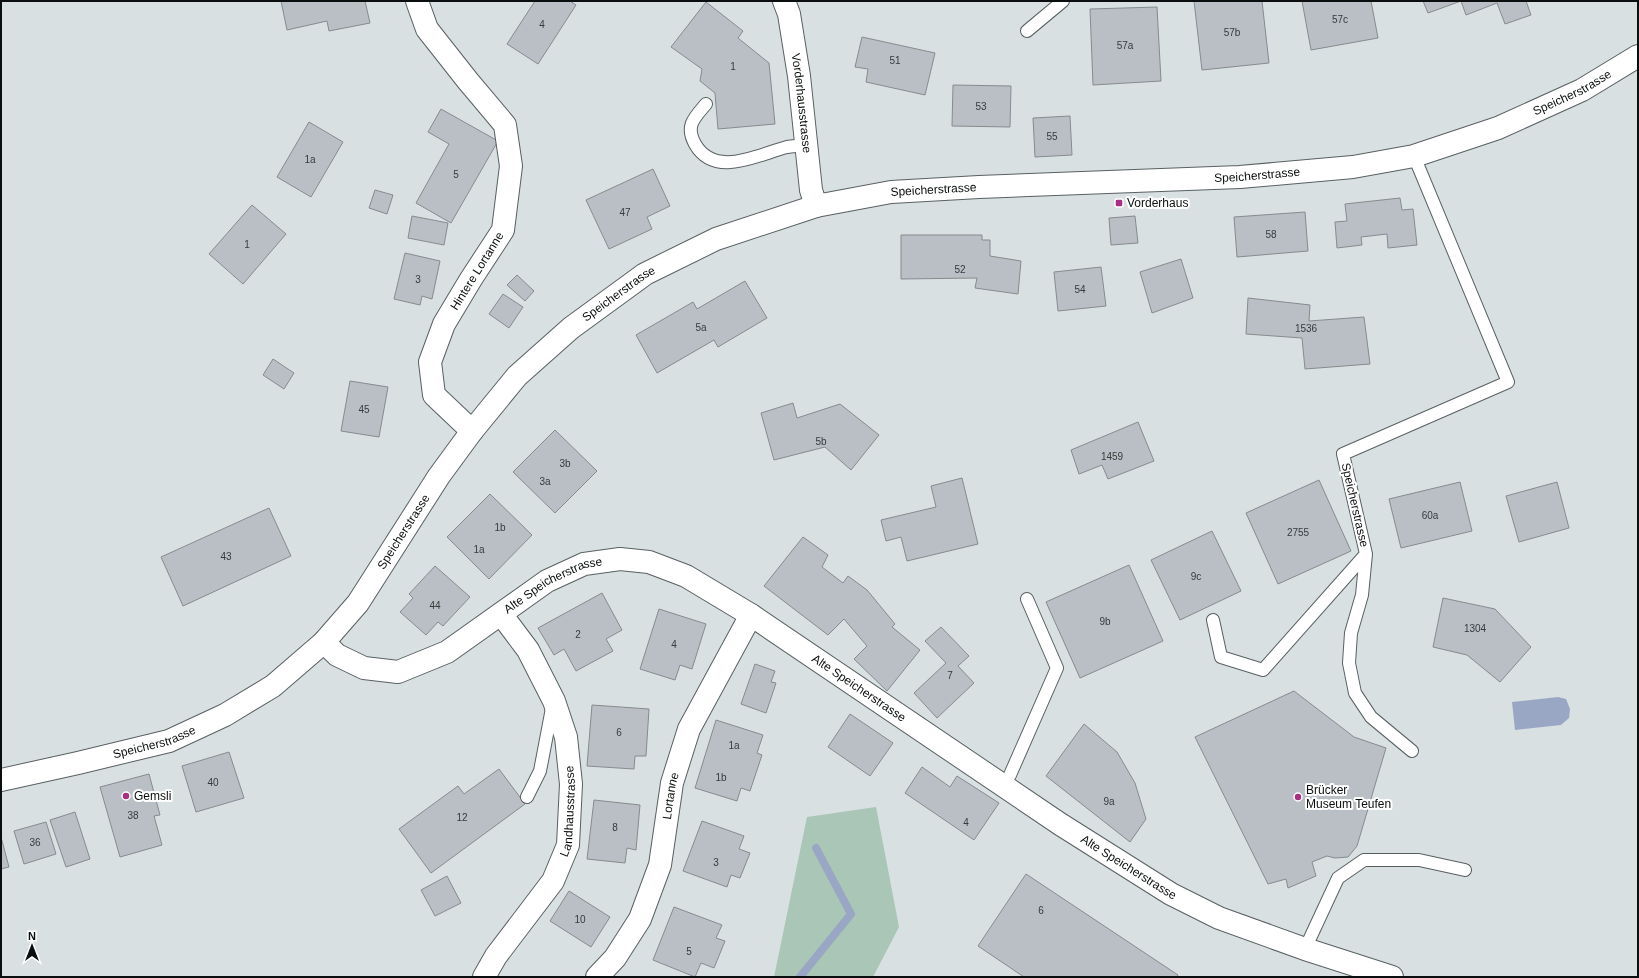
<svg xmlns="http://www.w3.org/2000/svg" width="1639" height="978" viewBox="0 0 1639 978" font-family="Helvetica,sans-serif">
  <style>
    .green { fill: #aac6b7 }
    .water { fill: #99a7c4 }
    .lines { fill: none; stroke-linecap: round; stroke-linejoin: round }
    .stream { stroke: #99a7c4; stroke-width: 8 }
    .building { fill: #b9bfc4; stroke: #858b8f }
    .lane-casing { stroke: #596062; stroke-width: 14 }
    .street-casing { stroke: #596062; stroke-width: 24 }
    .secondary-casing { stroke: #596062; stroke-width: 24 }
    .lane { stroke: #fff; stroke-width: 12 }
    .street { stroke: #fff; stroke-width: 22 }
    .secondary { stroke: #fff; stroke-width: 22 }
    .poi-dot { fill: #a82f84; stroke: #fff; stroke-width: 1.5 }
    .labels { text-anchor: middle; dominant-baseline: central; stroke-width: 4; stroke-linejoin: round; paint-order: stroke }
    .number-label { font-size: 10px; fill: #363a3c }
    .street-label { font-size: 12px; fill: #0b0e0e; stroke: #fff }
    .poi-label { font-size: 12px; fill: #0b0e0e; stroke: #fff; text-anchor: start }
  </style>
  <rect width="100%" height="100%" fill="#d8e0e2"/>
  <path class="green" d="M 876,807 L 899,927 L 873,977 L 774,977 L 807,817 Z"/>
  <path class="water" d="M 1558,697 L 1566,699 L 1570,709 L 1569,718 L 1561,725 L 1515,730 L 1512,702 Z"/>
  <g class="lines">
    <path class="stream" d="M 800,977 L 851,914 L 816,848"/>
  </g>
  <path class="building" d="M 281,1 L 365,1 L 370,23 L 329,31 L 327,21 L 287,30 Z
    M 535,1 L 570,1 L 576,5 L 538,64 L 507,44 Z
    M 1194,1 L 1262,1 L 1269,63 L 1202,70 Z
    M 1302,1 L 1371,1 L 1378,38 L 1311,50 Z
    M 1423,1 L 1526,1 L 1531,15 L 1505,24 L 1497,3 L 1466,15 L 1461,1 L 1428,13 Z
    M 706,2 L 743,31 L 738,38 L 769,63 L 775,124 L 718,129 L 715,93 L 700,81 L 702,69 L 671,47 Z
    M 1157,7 L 1161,81 L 1093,85 L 1090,9 Z
    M 862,37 L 935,53 L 925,95 L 866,82 L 868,69 L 855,67 Z
    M 953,85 L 1011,86 L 1010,127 L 952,126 Z
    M 441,109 L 498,141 L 451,223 L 416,203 L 449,144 L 428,132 Z
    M 1070,116 L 1072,155 L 1035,157 L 1033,118 Z
    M 309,122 L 343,142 L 311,197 L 277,177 Z
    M 653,169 L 670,206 L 647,217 L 652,229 L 609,249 L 586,200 Z
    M 375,190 L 393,195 L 387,214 L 369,208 Z
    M 1400,198 L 1402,210 L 1413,209 L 1417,245 L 1388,248 L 1387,234 L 1361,237 L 1362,245 L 1337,248 L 1335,222 L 1347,221 L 1345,204 Z
    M 252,205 L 286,234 L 243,284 L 209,254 Z
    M 1305,212 L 1308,251 L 1237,257 L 1234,217 Z
    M 412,216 L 448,223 L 444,245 L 408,238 Z
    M 1135,216 L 1138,243 L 1111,245 L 1109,218 Z
    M 901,235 L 982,235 L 982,240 L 990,240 L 990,256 L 1021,261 L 1018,294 L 975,288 L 977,278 L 901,279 Z
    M 405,253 L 440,261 L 432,299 L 422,296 L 420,305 L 394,299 Z
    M 1181,259 L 1193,298 L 1152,313 L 1140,272 Z
    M 1101,267 L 1106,306 L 1058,311 L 1054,272 Z
    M 517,275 L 534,291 L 525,301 L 507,285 Z
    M 745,281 L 767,318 L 718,347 L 714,340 L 657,373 L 636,335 L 693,302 L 697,309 Z
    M 503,294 L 523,307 L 509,328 L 489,314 Z
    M 1248,298 L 1310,305 L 1309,321 L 1364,317 L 1370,364 L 1305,369 L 1302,338 L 1246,334 Z
    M 273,359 L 294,373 L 284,389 L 263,375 Z
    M 350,381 L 388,387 L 379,437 L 341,431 Z
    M 793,403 L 797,418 L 840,404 L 879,435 L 851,470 L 825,447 L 774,460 L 761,413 Z
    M 1138,422 L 1154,461 L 1108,479 L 1102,465 L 1079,474 L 1071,450 Z
    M 555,430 L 597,471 L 555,513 L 513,472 Z
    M 962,478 L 978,544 L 907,561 L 901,537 L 886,541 L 881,520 L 936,507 L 931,486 Z
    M 1319,480 L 1351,551 L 1278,584 L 1246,513 Z
    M 1460,482 L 1472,531 L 1401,548 L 1389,499 Z
    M 1557,482 L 1569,528 L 1519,542 L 1506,496 Z
    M 490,494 L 532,535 L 489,579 L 447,537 Z
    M 269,508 L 291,556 L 183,606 L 161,557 Z
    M 1212,531 L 1241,591 L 1180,620 L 1151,560 Z
    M 803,537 L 828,555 L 822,567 L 843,583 L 848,576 L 867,590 L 895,624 L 892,627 L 920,650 L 887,691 L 854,659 L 867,646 L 844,619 L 828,635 L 764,586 Z
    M 1129,565 L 1163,641 L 1080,678 L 1046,602 Z
    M 435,566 L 470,597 L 443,626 L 438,622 L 426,635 L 400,612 L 413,598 L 409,594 Z
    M 602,593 L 622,630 L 606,639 L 613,651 L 576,671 L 564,649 L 554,655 L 538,628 Z
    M 1443,598 L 1495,609 L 1531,647 L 1500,682 L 1467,655 L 1433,647 Z
    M 659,609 L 706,624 L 692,669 L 680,665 L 675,680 L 640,669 Z
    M 941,627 L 969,656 L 958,666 L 974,683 L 937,718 L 914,693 L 946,663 L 925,641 Z
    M 755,664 L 775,671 L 771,682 L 776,683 L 766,713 L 741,704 Z
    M 1294,691 L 1354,737 L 1386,748 L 1357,846 L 1348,857 L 1335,858 L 1327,856 L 1312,862 L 1316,876 L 1288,888 L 1286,879 L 1268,884 L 1195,737 Z
    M 592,705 L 649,709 L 646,756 L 635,756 L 634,769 L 587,766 Z
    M 850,714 L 893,743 L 870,776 L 828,747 Z
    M 716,720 L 763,735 L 757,753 L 762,755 L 750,791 L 741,788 L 737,801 L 695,788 Z
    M 1084,724 L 1117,752 L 1135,783 L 1146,819 L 1130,842 L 1046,776 Z
    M 229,752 L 244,798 L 196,812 L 182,766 Z
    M 922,767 L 950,787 L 957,776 L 999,803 L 974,840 L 905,793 Z
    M 499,769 L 525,804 L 431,873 L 399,829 L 458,786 L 464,794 Z
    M 149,774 L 160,815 L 154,816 L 162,845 L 120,857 L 100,787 Z
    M 594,800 L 640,805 L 636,850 L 627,848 L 625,863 L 587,859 Z
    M 75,812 L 90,859 L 66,867 L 50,820 Z
    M 702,821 L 744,836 L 739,849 L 750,853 L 740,878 L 731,875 L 727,887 L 683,871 Z
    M 46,822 L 56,854 L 24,864 L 14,831 Z
    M 1,837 L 9,867 L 1,869 Z
    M 1026,874 L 1178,975 L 1177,977 L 1024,977 L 978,946 Z
    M 447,876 L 461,903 L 435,916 L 421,890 Z
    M 569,891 L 610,917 L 591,947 L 550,921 Z
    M 674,907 L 722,925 L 716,938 L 725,941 L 714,968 L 701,963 L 695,977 L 653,960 Z"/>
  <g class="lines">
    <defs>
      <path id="lane" d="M 1027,31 L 1063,1
        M 706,104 C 694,118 685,126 695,144 C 715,179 759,154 787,147 C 793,146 799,146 805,145
        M 1366,554 L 1362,595 L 1351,633 L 1349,663 L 1355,693 L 1371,717 L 1412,751
        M 1213,620 L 1221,657 L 1263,670 L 1366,554 L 1343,454 L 1508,382 L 1414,156
        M 1003,785 L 1010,775 L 1057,668 L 1027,599
        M 527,797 L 540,771 L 552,708
        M 1305,949 L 1338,878 L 1364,860 L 1419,860 L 1465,870"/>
      <g id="street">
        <path d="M 417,1 L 427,29 L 468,81 L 505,125 L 511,166 L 503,230 L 471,279 L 444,324 L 430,362 L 434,395 L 472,431"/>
        <path id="s1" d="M 784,1 L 789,14 L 799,76 L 811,190 L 816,206"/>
        <path id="s2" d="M 324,642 L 337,655 L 364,668 L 398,672 L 447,652 L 547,581 L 584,564 L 620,559 L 649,562 L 686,576 L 751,615 L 1060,824 L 1171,894 L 1219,918 L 1305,949 L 1392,977"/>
        <path id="s3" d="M 484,977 L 496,956 L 553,881 L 568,845 L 571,784 L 566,737 L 554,701 L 528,650 L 501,614"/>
        <path id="s4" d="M 597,977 L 615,958 L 640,919 L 660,865 L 672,783 L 689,729 L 751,615"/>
      </g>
      <g id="secondary">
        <path id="s5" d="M 1,780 L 78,763 L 169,741 L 225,715 L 273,686 L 324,642 L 358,603 L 439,476 L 472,431 L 517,376 L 571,328 L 645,274 L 716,239 L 816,206 L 891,192 L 979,187 L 1240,177 L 1353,167 L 1414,156 L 1498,128 L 1582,90 L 1638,56"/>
      </g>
    </defs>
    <use href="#lane" class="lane-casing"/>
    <use href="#street" class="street-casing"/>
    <use href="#secondary" class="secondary-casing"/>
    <use href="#lane" class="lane"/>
    <use href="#street" class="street"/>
    <use href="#secondary" class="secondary"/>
  </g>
  <g class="poi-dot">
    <rect x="1115" y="199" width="8" height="8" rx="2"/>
    <circle cx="126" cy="796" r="4"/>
    <circle cx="1298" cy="797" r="4"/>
  </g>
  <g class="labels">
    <g class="number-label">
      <text x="1340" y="19">57c</text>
      <text x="542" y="24">4</text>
      <text x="1232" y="32">57b</text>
      <text x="1125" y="45">57a</text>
      <text x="895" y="60">51</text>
      <text x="733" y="66">1</text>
      <text x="981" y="106">53</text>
      <text x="1052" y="136">55</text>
      <text x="310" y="159">1a</text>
      <text x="456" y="174">5</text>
      <text x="625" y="212">47</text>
      <text x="1271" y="234">58</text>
      <text x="247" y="244">1</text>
      <text x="960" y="269">52</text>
      <text x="418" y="279">3</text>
      <text x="1080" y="289">54</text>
      <text x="701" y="327">5a</text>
      <text x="1306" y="328">1536</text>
      <text x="364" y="409">45</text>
      <text x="821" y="441">5b</text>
      <text x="1112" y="456">1459</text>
      <text x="565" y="463">3b</text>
      <text x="545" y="481">3a</text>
      <text x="1430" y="515">60a</text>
      <text x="500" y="527">1b</text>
      <text x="1298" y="532">2755</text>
      <text x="479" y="549">1a</text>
      <text x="226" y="556">43</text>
      <text x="1196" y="576">9c</text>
      <text x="435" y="605">44</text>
      <text x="1105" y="621">9b</text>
      <text x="1475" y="628">1304</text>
      <text x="578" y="634">2</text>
      <text x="674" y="644">4</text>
      <text x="950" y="675">7</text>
      <text x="619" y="732">6</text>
      <text x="734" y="745">1a</text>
      <text x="721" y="777">1b</text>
      <text x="213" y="782">40</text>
      <text x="1109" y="801">9a</text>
      <text x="133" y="815">38</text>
      <text x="462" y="817">12</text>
      <text x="966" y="822">4</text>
      <text x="615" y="827">8</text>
      <text x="35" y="842">36</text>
      <text x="716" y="862">3</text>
      <text x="1041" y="910">6</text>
      <text x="580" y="919">10</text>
      <text x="689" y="951">5</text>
    </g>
    <g class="street-label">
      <text stroke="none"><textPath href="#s5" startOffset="1807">Speicherstrasse</textPath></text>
      <text stroke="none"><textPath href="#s1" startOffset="104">Vorderhausstrasse</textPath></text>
      <text stroke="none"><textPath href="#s5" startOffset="1478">Speicherstrasse</textPath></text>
      <text stroke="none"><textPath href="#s5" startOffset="1154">Speicherstrasse</textPath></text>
      <text transform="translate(477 271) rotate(-58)">Hintere Lortanne</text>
      <text stroke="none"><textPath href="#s5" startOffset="818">Speicherstrasse</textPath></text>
      <text transform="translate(1355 505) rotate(77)">Speicherstrasse</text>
      <text stroke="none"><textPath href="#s5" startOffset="494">Speicherstrasse</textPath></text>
      <text stroke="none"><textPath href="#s2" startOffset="262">Alte Speicherstrasse</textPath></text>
      <text stroke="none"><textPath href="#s2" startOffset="610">Alte Speicherstrasse</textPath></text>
      <text stroke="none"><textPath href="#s5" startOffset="158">Speicherstrasse</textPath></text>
      <text stroke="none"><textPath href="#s4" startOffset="200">Lortanne</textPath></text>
      <text stroke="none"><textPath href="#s3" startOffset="191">Landhausstrasse</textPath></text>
      <text stroke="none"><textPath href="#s2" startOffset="934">Alte Speicherstrasse</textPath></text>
    </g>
    <g class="poi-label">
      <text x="1127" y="203">Vorderhaus</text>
      <text x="1306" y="790">Brücker<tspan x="1306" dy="14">Museum Teufen</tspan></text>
      <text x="134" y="796">Gemsli</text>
    </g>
  </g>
  <rect width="1639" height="978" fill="none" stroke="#0b0e0e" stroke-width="4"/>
  <g transform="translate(32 946)" stroke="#ffffff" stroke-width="3" paint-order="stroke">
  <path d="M0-3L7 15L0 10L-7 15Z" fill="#0b0e0e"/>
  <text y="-6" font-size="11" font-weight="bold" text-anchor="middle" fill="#0b0e0e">N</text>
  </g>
</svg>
